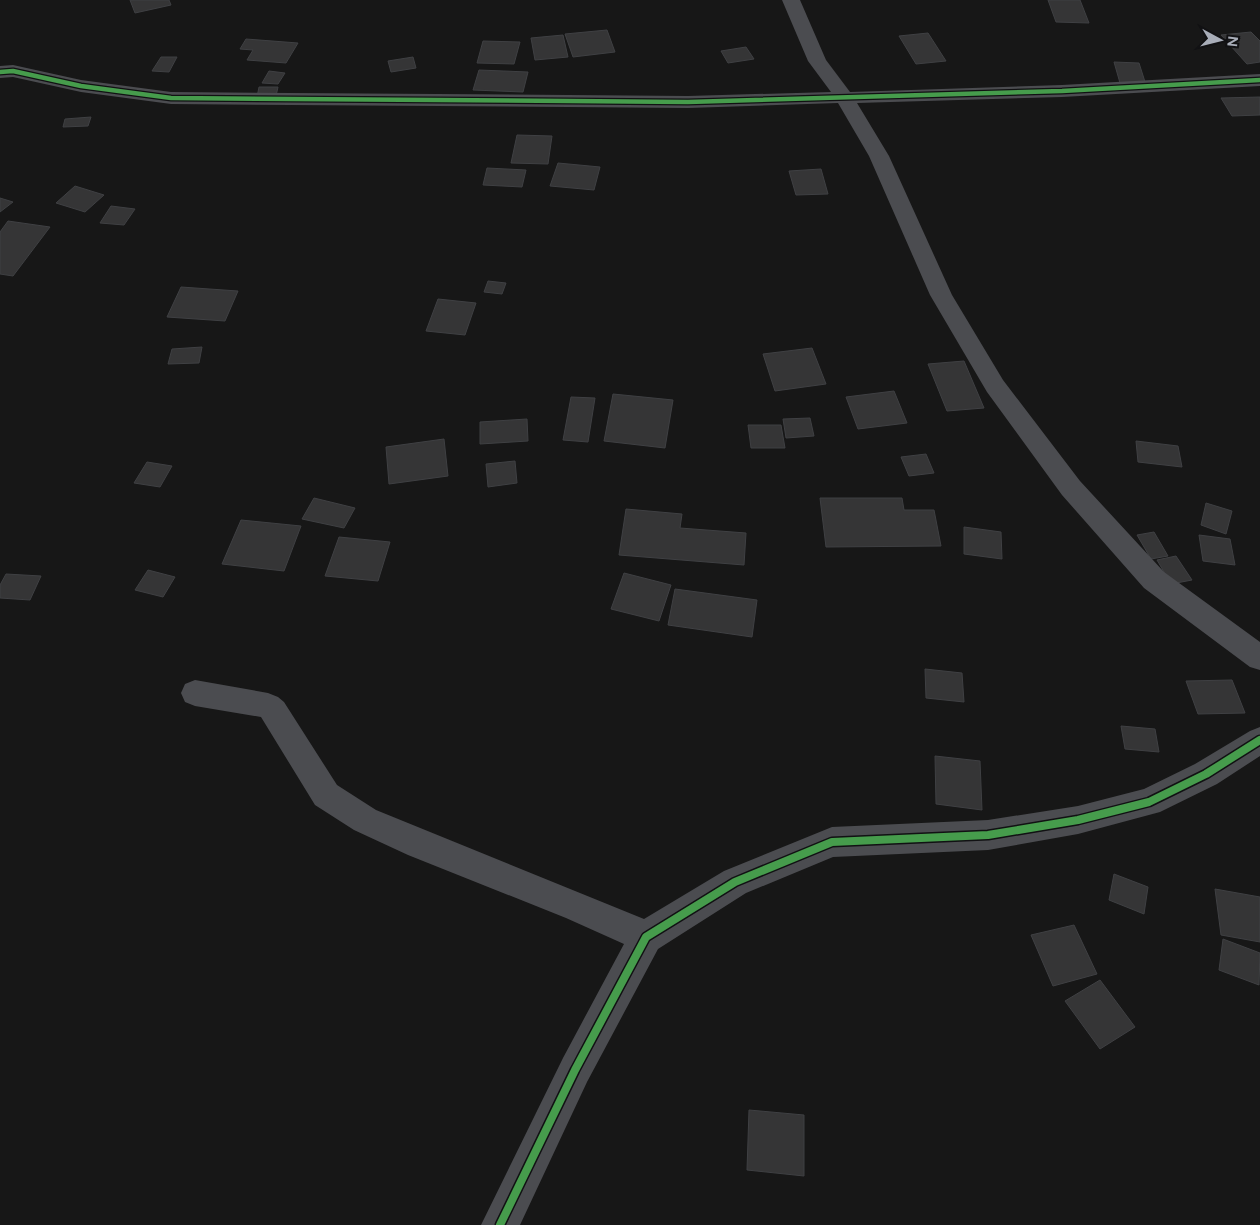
<svg xmlns="http://www.w3.org/2000/svg" width="1260" height="1225" viewBox="0 0 1260 1225" font-family="Figtree,sans-serif">
  <style>
    .building { fill: #353536; stroke: #3f4043 }
    .lines { fill: none; stroke-linecap: round; stroke-linejoin: round }
    .street { fill: #4b4c50; fill-rule: evenodd }
    .cycleway-far1-casing { stroke: #111113; stroke-width: 7 }
    .cycleway-casing { stroke: #111113; stroke-width: 11 }
    .cycleway-far1 { stroke: #469c4c; stroke-width: 4.5 }
    .cycleway { stroke: #469c4c; stroke-width: 8 }
  </style>
  <rect width="100%" height="100%" fill="#171717"/>
  <path class="building" d="M 130,0 L 169,0 L 171,5 L 135,13 Z
    M 1048,0 L 1080,0 L 1089,23 L 1056,22 Z
    M 607,30 L 615,52 L 573,57 L 565,34 Z
    M 1251,32 L 1260,41 L 1260,62 L 1247,64 L 1221,35 Z
    M 928,33 L 946,61 L 916,64 L 899,36 Z
    M 563,35 L 568,57 L 535,60 L 531,38 Z
    M 246,39 L 298,43 L 286,63 L 247,60 L 253,50 L 240,49 Z
    M 483,41 L 520,42 L 514,64 L 477,63 Z
    M 746,47 L 754,59 L 728,63 L 721,51 Z
    M 161,57 L 177,57 L 169,72 L 152,71 Z
    M 413,57 L 416,68 L 391,72 L 388,61 Z
    M 1114,62 L 1139,63 L 1146,85 L 1120,83 Z
    M 479,70 L 528,72 L 523,92 L 473,90 Z
    M 269,71 L 285,73 L 278,84 L 262,83 Z
    M 259,87 L 278,87 L 276,96 L 257,97 Z
    M 1260,97 L 1260,115 L 1232,116 L 1221,98 Z
    M 91,117 L 88,126 L 63,127 L 65,119 Z
    M 517,135 L 552,136 L 548,164 L 511,163 Z
    M 558,163 L 600,167 L 594,190 L 550,186 Z
    M 487,168 L 526,170 L 522,187 L 483,185 Z
    M 821,169 L 828,194 L 796,195 L 789,171 Z
    M 75,186 L 104,195 L 85,212 L 56,203 Z
    M 0,198 L 13,202 L 0,212 Z
    M 111,206 L 135,209 L 124,225 L 100,223 Z
    M 8,221 L 50,227 L 13,276 L 0,274 L 0,232 Z
    M 488,281 L 506,283 L 502,294 L 484,292 Z
    M 181,287 L 238,291 L 225,321 L 167,317 Z
    M 438,299 L 476,303 L 465,335 L 426,331 Z
    M 202,347 L 199,363 L 168,364 L 172,349 Z
    M 812,348 L 826,384 L 775,391 L 763,354 Z
    M 964,361 L 984,408 L 947,411 L 928,364 Z
    M 894,391 L 907,423 L 858,429 L 846,397 Z
    M 613,394 L 673,400 L 665,448 L 604,441 Z
    M 571,397 L 595,398 L 588,442 L 563,440 Z
    M 810,418 L 814,436 L 786,438 L 783,419 Z
    M 527,419 L 528,441 L 480,444 L 480,422 Z
    M 748,425 L 781,425 L 785,448 L 751,448 Z
    M 444,439 L 448,476 L 389,484 L 386,447 Z
    M 1136,441 L 1178,446 L 1182,467 L 1138,462 Z
    M 926,454 L 934,473 L 909,476 L 901,457 Z
    M 515,461 L 517,483 L 488,487 L 486,464 Z
    M 147,462 L 172,466 L 160,487 L 134,483 Z
    M 314,498 L 355,508 L 344,528 L 302,519 Z
    M 820,498 L 902,498 L 904,510 L 934,510 L 941,546 L 826,547 Z
    M 1206,503 L 1232,511 L 1226,534 L 1201,525 Z
    M 626,509 L 682,514 L 680,528 L 746,533 L 744,565 L 619,555 Z
    M 241,520 L 301,526 L 284,571 L 222,564 Z
    M 964,527 L 1001,532 L 1002,559 L 964,554 Z
    M 1154,532 L 1168,556 L 1151,559 L 1137,535 Z
    M 1199,535 L 1230,539 L 1235,565 L 1203,561 Z
    M 339,537 L 390,542 L 378,581 L 325,576 Z
    M 1176,556 L 1192,580 L 1171,584 L 1157,560 Z
    M 148,570 L 175,577 L 163,597 L 135,590 Z
    M 624,573 L 671,585 L 659,621 L 611,609 Z
    M 6,574 L 41,576 L 30,600 L 0,598 L 0,585 Z
    M 675,589 L 757,600 L 752,637 L 668,625 Z
    M 925,669 L 962,673 L 964,702 L 926,698 Z
    M 1232,680 L 1245,713 L 1198,714 L 1186,681 Z
    M 1121,726 L 1155,729 L 1159,752 L 1125,749 Z
    M 935,756 L 980,761 L 982,810 L 936,804 Z
    M 1114,874 L 1148,887 L 1144,914 L 1109,900 Z
    M 1215,889 L 1260,897 L 1260,942 L 1221,935 Z
    M 1074,925 L 1097,974 L 1053,986 L 1031,935 Z
    M 1223,939 L 1260,953 L 1259,985 L 1219,970 Z
    M 1100,980 L 1135,1027 L 1100,1049 L 1065,1001 Z
    M 749,1110 L 804,1115 L 804,1176 L 747,1170 Z"/>
  <g class="lines">
    <path class="street" d="M 782,0 L 800,0 L 826,60 L 850,92 L 1062,85 L 1260,74 L 1260,86 L 1062,97 L 857,103 L 889,156 L 952,295 L 1003,380 L 1080,481 L 1164,572 L 1260,642 L 1260,670 L 1250,667 L 1144,588 L 1062,495 L 987,392 L 930,295 L 869,156 L 838,103 L 688,108 L 171,104 L 81,92 L 13,77 L 0,78 L 0,66 L 13,65 L 81,80 L 171,92 L 688,96 L 831,92 L 808,61 Z
      M 195,680 L 268,693 L 278,697 L 284,702 L 337,785 L 376,810 L 644,919 L 724,871 L 832,827 L 988,820 L 1078,806 L 1144,789 L 1195,764 L 1250,731 L 1260,727 L 1260,756 L 1217,784 L 1160,812 L 1078,834 L 988,850 L 833,857 L 746,893 L 658,949 L 587,1082 L 520,1225 L 481,1225 L 563,1058 L 624,944 L 566,918 L 408,855 L 354,830 L 315,805 L 261,717 L 195,706 L 185,702 L 181,693 L 185,684 Z"/>
    <defs>
      <path id="cycleway-far1" d="M 0,72 L 13,71 L 81,86 L 171,98 L 688,102 L 1062,91 L 1260,80"/>
      <path id="cycleway" d="M 500,1225 L 575,1070 L 646,937 L 735,882 L 832,842 L 988,835 L 1078,820 L 1149,802 L 1206,774 L 1260,740"/>
    </defs>
    <use href="#cycleway-far1" class="cycleway-far1-casing"/>
    <use href="#cycleway" class="cycleway-casing"/>
    <use href="#cycleway-far1" class="cycleway-far1"/>
    <use href="#cycleway" class="cycleway"/>
  </g>
  <g transform="translate(1220 40) rotate(97)" stroke="#111113" stroke-width="4" paint-order="stroke">
  <path d="M0-4L9 19L0 12L-9 19Z" fill="#a8adb8"/>
  <text y="-8" font-size="14" font-weight="bold" text-anchor="middle" fill="#a8adb8">N</text>
  </g>
</svg>
